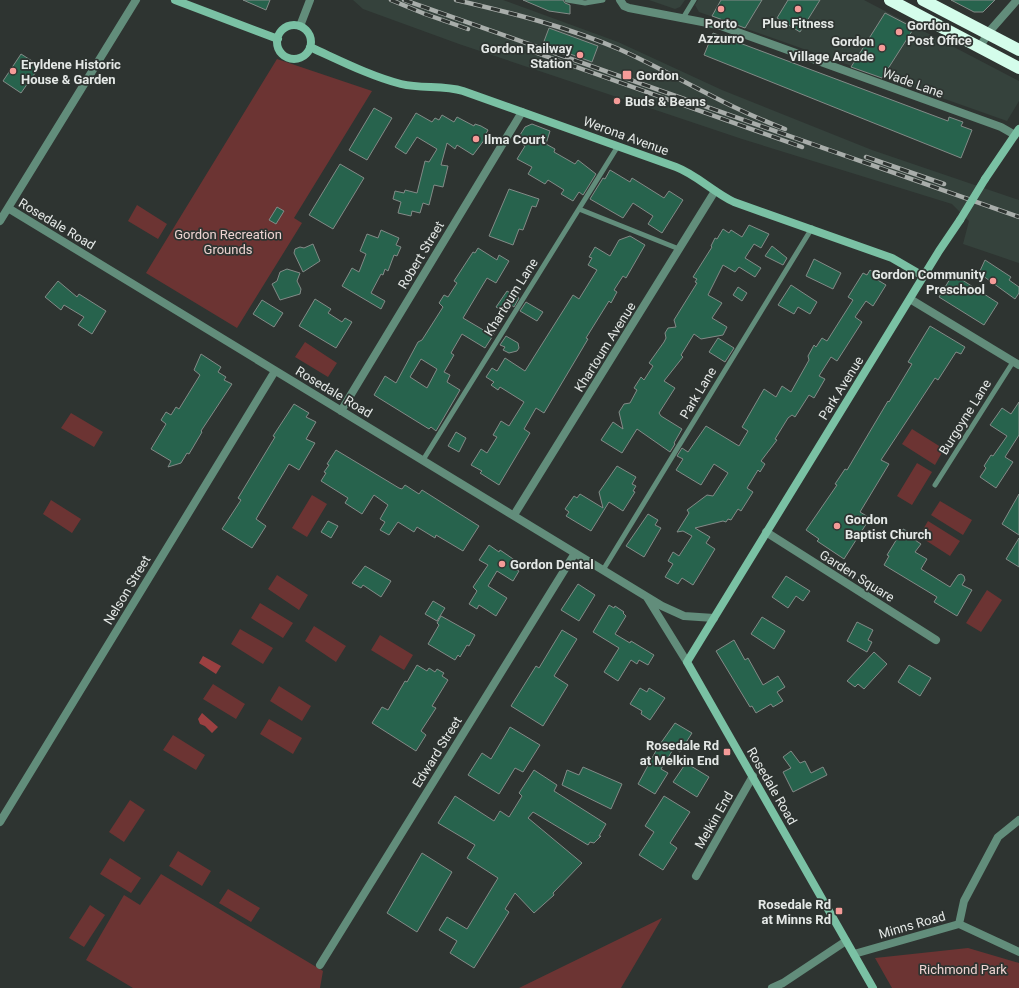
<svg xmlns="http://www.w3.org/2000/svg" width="1019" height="988" viewBox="0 0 1019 988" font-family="Roboto,sans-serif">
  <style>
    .built { fill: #35423c }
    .green { fill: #6c3433 }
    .water { fill: #9b4041 }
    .building { fill: #27634d; stroke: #838a87; fill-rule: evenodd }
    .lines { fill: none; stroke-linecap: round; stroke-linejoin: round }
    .lane { stroke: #628d7b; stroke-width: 5 }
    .street { stroke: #628d7b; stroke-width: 8 }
    .secondary { stroke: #7ac1a4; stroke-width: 8 }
    .highway { stroke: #d4fdeb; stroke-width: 12 }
    .rail-casing { stroke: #a8adaa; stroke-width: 4.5 }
    .rail { stroke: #2e3431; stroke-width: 3; stroke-dasharray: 9; stroke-linecap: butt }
    .secondary-bridge { stroke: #7ac1a4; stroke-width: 8 }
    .poi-dot { fill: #f59b98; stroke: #2e3431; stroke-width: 1.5 }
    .labels { text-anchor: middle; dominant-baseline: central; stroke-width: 3.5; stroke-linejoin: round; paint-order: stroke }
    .poi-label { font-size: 13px; font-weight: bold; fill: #e4e8e6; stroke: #2e3431; text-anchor: start }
    .street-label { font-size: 13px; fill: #e4e8e6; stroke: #2e3431 }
    .park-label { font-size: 13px; fill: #eed3d1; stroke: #2e3431 }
  </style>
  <rect width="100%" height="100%" fill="#2e3431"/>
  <path class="built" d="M 353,0 L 503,0 L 618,42 L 722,90 L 872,150 L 1019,200 L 1019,263 L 963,244 L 969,221 L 952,204 L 742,139 L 459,44 L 363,9 Z
    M 649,0 L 685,0 L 680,7 L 675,9 Z
    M 698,0 L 864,0 L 1019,81 L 1019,101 L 1007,121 L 699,12 L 695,5 Z"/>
  <path class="green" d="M 277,59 L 372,91 L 294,218 L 302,223 L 237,328 L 146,273 Z
    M 137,205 L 167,224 L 158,239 L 128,221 Z
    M 305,342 L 337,363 L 328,377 L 295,357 Z
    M 71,413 L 103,432 L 94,447 L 61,428 Z
    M 912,429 L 944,449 L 935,465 L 902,444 Z
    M 917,463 L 932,472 L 912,505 L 897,496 Z
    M 312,495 L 327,504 L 307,537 L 292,528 Z
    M 51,500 L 81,519 L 72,533 L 43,514 Z
    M 940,501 L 972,520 L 963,535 L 931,515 Z
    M 928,521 L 960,541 L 950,556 L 919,536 Z
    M 277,575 L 308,595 L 299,610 L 268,589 Z
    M 987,590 L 1002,600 L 981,632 L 966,623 Z
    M 260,603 L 293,623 L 283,638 L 251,618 Z
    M 314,626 L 346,646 L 336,662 L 305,641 Z
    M 240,629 L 273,648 L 263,664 L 231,644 Z
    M 380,635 L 413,655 L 404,670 L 371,650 Z
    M 213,684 L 245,704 L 236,719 L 203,699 Z
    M 279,686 L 311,706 L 302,721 L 270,701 Z
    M 269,719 L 302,738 L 293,754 L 260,734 Z
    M 173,735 L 205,755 L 196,770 L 163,750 Z
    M 130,800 L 145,810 L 124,842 L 109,832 Z
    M 178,851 L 211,871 L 202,886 L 169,866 Z
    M 110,858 L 141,878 L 131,893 L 100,874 Z
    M 161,874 L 323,971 L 320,988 L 133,988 L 86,960 L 124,895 L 140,905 Z
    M 228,889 L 260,908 L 251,922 L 219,903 Z
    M 90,905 L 105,915 L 84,947 L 69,938 Z
    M 662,918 L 621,988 L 519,988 Z
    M 968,948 L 1019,963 L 1019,988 L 892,988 L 875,958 Z"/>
  <path class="water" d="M 203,656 L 221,666 L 216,674 L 199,663 Z
    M 202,713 L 218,727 L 212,733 L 205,726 L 200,724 L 198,719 Z"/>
  <path class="building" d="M 243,0 L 270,0 L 266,10 Z
    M 523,0 L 563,0 L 565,3 L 570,5 L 570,14 L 549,11 Z
    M 721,0 L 762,0 L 745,28 L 712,16 Z
    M 788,0 L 820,0 L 800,32 L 777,18 Z
    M 951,0 L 995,0 L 983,12 L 974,12 Z
    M 885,13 L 914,28 L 882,78 L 851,67 Z
    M 549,28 L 598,46 L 592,62 L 543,44 Z
    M 713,33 L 948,121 L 949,117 L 963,122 L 961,126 L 972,130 L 961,158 L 704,55 Z
    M 21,54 L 40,66 L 21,93 L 3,81 Z
    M 374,108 L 392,118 L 367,160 L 349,150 Z
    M 416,113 L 432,122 L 435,118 L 439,120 L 442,115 L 454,122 L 457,117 L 474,126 L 475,124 L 481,126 L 488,130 L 486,134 L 488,135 L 473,155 L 457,145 L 455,149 L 447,143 L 441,165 L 448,166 L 443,187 L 434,185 L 429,205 L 423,203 L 420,213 L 412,211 L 411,216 L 398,213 L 401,202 L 393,199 L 395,191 L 404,193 L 405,190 L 417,193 L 425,161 L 429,162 L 437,149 L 417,137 L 406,154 L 395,147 Z
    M 532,124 L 550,131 L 546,144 L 555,149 L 554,152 L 575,164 L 578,160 L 596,174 L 583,195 L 579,192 L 573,201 L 561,194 L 564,190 L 548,180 L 545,184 L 528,174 L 532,167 L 517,159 L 525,146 L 522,144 L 525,139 L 520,135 L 525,127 Z
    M 340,164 L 364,178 L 333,229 L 309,215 Z
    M 610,170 L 630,182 L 632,178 L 664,198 L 669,191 L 683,200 L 662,233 L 648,224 L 653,216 L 633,203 L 623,218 L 590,199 L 603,178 L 605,179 Z
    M 509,189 L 539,199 L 536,207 L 532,206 L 523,230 L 519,229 L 513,245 L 489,236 Z
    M 277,207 L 284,211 L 276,224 L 269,220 Z
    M 749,225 L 769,234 L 761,248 L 754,244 L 745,258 L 761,268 L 755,277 L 739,267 L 735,272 L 723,265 L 708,295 L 722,303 L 712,318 L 727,327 L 723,335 L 701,339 L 694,334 L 681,355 L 683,357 L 664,381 L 675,388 L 659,413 L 661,416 L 682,429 L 674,443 L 675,444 L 670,452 L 637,429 L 622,453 L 601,440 L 613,422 L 623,429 L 619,412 L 624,404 L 630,403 L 637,390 L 634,388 L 641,377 L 644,380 L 653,366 L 649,363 L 664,342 L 666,338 L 665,333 L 668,328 L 676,327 L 674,320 L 697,283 L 695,282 L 697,279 L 693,277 L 712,247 L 711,246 L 715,238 L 717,239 L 723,229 L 729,233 L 731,230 L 742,237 Z
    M 381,230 L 399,238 L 396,245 L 401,247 L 397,256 L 394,255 L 388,271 L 385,269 L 383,275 L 381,274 L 371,293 L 385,301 L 381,309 L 342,286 L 352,268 L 359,272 L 366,254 L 360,251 L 367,234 L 378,238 Z
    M 630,236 L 645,245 L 626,278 L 623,276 L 614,290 L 617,292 L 611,303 L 609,301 L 586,338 L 588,339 L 544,413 L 536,408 L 524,429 L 530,433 L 499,485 L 480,473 L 482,471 L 471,465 L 481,449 L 487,453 L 497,437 L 493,435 L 501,421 L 509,426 L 524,402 L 500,387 L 498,390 L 491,385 L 494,382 L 486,377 L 492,368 L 497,371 L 505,358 L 525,371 L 573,295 L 579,299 L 597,270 L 588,265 L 592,258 L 589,257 L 595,247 L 610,256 L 619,240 Z
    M 313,244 L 320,261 L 303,272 L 294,253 L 295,249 L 300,247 L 304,248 Z
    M 772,246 L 787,258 L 783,265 L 765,256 Z
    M 478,248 L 497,260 L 499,255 L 509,261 L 496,283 L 487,278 L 463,318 L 485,331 L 486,329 L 494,334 L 485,348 L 462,334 L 451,353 L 454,355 L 444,372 L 450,375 L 447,382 L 460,390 L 436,431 L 431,427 L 429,429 L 374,395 L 385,376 L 396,383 L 418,342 L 422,340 L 443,307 L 439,303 L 444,295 L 448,297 L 457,283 L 454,281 L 473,252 L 475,253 ZM 421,359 L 437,369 L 427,388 L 410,377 Z
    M 814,259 L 841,273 L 833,289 L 806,276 Z
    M 985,260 L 1011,277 L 1009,280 L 1019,287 L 1019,293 L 1015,299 L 979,273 Z
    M 287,269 L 300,273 L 297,281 L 301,289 L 300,294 L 280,300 L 272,284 L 277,281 L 280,272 Z
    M 870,270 L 878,276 L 876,279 L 886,285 L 873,306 L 866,301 L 855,317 L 862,322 L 837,361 L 831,357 L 819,376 L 825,379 L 814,398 L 809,395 L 795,417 L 792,415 L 788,418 L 775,439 L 777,440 L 761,461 L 765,464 L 760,472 L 758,470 L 747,488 L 753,492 L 741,511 L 738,509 L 731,520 L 728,519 L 726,522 L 723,521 L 695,528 L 710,537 L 706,543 L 715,549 L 693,585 L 682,578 L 678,584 L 665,577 L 673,564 L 668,561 L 673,552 L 679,556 L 692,536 L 683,531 L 677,532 L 689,513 L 687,510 L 707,495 L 713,496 L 728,473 L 714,464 L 701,485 L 676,470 L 683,459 L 677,456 L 682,448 L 688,452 L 706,426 L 739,446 L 748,431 L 742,427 L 764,389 L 776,397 L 782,386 L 791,392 L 809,360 L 808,356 L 814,345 L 816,347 L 822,338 L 827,341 L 853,300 L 848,297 L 863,273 L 867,275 Z
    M 953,274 L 998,303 L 984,325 L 939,297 Z
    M 58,281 L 77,297 L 79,294 L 106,311 L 92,334 L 78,325 L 84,317 L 64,305 L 61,310 L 45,297 Z
    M 791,285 L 817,302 L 810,314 L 798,307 L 794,314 L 778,305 Z
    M 738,287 L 747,293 L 742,301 L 733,295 Z
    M 507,291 L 519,298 L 514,307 L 511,305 L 506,313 L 496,307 Z
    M 315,299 L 331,309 L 328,313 L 342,322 L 345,318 L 352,322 L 336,348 L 299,326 Z
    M 262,300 L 283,313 L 274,327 L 253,314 Z
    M 526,302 L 543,312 L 537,321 L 520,311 Z
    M 930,326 L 965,347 L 961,354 L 956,352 L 938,380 L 935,378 L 881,460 L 889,464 L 860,512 L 870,518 L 844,559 L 817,541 L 819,539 L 806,530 L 837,485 L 835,484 L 845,469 L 847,470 L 888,401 L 889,402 L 912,364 L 908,362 Z
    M 506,336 L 518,343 L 519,348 L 517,351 L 509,353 L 503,350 L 505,347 L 500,345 Z
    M 718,338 L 734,348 L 725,362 L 709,352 Z
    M 201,354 L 221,367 L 218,372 L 226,377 L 224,380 L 232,384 L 201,431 L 202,432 L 189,454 L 187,453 L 181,463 L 168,467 L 171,461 L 151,449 L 166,424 L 161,420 L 166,412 L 171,415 L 176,407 L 179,409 L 200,375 L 194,370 Z
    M 1019,402 L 1019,435 L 1005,457 L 1013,462 L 996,488 L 980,477 L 986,468 L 984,466 L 991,455 L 993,456 L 1007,436 L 990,425 L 1002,408 L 1011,414 Z
    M 294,404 L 309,413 L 306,417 L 316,422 L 306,439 L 315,443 L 299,470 L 289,464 L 256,519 L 266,526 L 252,548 L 222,529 L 241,500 L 238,498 L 275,437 L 273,436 Z
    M 456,432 L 466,438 L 459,452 L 448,446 Z
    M 336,450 L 399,488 L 402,489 L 405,485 L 419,494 L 422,490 L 479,526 L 463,551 L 436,535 L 435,538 L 417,527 L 414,532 L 398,522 L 389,535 L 380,530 L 385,522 L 380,519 L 388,505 L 374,495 L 362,514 L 345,503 L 348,498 L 321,481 L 326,473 L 324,472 L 329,465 L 327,464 Z
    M 617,466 L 636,477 L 632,484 L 636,486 L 633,491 L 635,492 L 623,511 L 609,502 L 591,531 L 566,516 L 569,512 L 565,509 L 574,496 L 577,498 L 580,494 L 603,508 L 599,492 Z
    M 1019,494 L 1019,535 L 1002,524 Z
    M 648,514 L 658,520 L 655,525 L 661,528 L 644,557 L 626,546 Z
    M 328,521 L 338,526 L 331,538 L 321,532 Z
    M 903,529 L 911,533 L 909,536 L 921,544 L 915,552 L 927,559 L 921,569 L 950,587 L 958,575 L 961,574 L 964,576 L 965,580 L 962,585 L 972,590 L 957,616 L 934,602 L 937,597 L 884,565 L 889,556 L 887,555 Z
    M 1019,538 L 1019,567 L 1006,559 Z
    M 489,545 L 499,552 L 500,550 L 519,563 L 515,569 L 519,571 L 513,581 L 497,571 L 488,586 L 507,598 L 496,616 L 479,605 L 477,609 L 469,604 L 477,591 L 473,587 L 488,565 L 479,560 Z
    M 365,566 L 391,581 L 381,597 L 363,585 L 361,588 L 352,583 Z
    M 786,576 L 810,591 L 803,601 L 796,596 L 788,608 L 772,597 Z
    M 578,584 L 595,595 L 579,621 L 561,610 Z
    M 433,601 L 445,608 L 437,621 L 425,614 Z
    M 609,605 L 614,608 L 615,606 L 624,612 L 623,613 L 626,616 L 615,634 L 630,643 L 631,641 L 654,655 L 648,665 L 639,660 L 637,664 L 631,660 L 618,681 L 604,672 L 619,648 L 593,632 Z
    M 441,616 L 475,635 L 469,646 L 467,645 L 460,657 L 458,655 L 455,660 L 428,644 L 439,625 L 437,623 Z
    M 762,617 L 785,631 L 774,649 L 751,634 Z
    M 857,622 L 873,630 L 868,640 L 872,642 L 867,652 L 847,641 Z
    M 562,630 L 577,639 L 554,676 L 568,685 L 543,726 L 511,706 L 536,666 L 539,668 Z
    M 734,640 L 745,660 L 748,658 L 763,685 L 778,676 L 785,687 L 777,692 L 783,701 L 773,707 L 771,704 L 756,713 L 752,706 L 750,707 L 716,651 Z
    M 874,652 L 887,664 L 864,689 L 858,684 L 855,687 L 847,681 Z
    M 417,665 L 427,671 L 429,668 L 435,672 L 437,669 L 444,673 L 442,676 L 448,680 L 432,706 L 436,708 L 421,731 L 426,735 L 416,751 L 372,723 L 382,707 L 388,710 L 405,681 L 407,682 Z
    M 909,665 L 931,678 L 920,696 L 898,682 Z
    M 640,688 L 647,692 L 649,688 L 665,698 L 650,720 L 641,714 L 642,711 L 630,704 Z
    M 675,723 L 692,733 L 680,752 L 674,748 L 661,769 L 668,773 L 655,794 L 638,784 L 658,747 Z
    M 510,727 L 540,745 L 523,772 L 515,768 L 499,794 L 468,775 L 482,753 L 491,759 Z
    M 791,751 L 800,763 L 805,761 L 811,773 L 823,767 L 827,775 L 793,792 L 783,772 L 791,768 L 783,757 Z
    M 686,763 L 709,777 L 697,797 L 673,782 Z
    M 583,767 L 622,784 L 611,809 L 562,785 L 567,770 L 579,775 Z
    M 534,770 L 557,785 L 554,791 L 606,824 L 599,836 L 601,836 L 594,843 L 590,842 L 588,845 L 533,812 L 528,818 L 582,863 L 553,893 L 554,895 L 534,913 L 515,893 L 505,909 L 509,912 L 474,968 L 450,953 L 457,941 L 439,930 L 447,917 L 467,929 L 498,878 L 467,858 L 475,845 L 438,823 L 455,796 L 494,821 L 500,811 L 509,817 L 522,796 L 519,793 Z
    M 664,796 L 690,812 L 670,843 L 677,848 L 663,870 L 639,855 L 654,832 L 645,826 Z
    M 422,853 L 452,872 L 417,932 L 387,913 Z"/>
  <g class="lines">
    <path class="lane" d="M 567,0 L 585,3 L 603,0
      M 683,18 L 694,0
      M 579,209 L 679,249
      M 423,460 L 618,146
      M 935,485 L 1013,362
      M 603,570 L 812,228"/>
    <path class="street" d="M 620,0 L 624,6 L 629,8 L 718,25 L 1001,127 L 1015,135
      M 300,26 L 310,0
      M 980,47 L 988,33 L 1017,0
      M 8,208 L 662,606 L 684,616 L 714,618
      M 0,221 L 136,0
      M 910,299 L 1019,365
      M 341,411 L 522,112
      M 514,515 L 715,191
      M 766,532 L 936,640
      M 648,599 L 687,662
      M 0,822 L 275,371
      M 696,876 L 753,776
      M 959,924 L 964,901 L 998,837 L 1019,820
      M 854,954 L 959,924 L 1019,952
      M 320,965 L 575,553
      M 772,988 L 783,983 L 846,941"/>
    <path class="secondary" d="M 175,0 L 278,39
      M277 42a17 17 0 1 1 34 0a17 17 0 1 1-34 0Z
      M 310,47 C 339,60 370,76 401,84 C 422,89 443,85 463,91 L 676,167 C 697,175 713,192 734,202 L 892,258 L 923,276
      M 985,179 L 1019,129
      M 873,988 L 687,662 L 939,251 L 960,220"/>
    <path class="highway" d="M 890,0 L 1019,68
      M 923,0 L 1019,50"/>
    <defs>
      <path id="rail" d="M 391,0 L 425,14 L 468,29
        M 404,0 L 1019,217
        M 456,0 C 512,13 568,27 621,50 C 676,75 728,108 785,129
        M 534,52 L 802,147
        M 866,157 L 944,184"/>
    </defs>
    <use href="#rail" class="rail-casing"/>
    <use href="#rail" class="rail"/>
    <path class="secondary-bridge" d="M 960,220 L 985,179"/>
  </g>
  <g class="poi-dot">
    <circle cx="721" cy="9" r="4"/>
    <circle cx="798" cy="9" r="4"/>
    <circle cx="899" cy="32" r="4"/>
    <circle cx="882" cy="48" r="4"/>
    <circle cx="580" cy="55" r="4"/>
    <circle cx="13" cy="71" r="4"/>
    <rect x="622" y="70" width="10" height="10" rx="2"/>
    <circle cx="617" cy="101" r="4"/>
    <circle cx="476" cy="139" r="4"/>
    <circle cx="993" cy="281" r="4"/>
    <circle cx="837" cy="526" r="4"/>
    <circle cx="502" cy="564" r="4"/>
    <rect x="723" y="748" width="8" height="8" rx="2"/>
    <rect x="835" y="907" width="8" height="8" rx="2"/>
  </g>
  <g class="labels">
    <g class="poi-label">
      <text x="721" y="23" text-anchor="middle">Porto<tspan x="721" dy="15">Azzurro</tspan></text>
      <text x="798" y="23" text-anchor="middle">Plus Fitness</text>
      <text x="907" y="25">Gordon<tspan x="907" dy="15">Post Office</tspan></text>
      <text x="874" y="41" text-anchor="end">Gordon<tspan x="874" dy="15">Village Arcade</tspan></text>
      <text x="572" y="48" text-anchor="end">Gordon Railway<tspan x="572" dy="15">Station</tspan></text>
      <text x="21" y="64">Eryldene Historic<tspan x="21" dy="15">House &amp; Garden</tspan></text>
      <text x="636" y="75">Gordon</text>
      <text x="625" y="101">Buds &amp; Beans</text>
      <text x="484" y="139">Ilma Court</text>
      <text x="985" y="274" text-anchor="end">Gordon Community<tspan x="985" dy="15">Preschool</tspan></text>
      <text x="845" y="519">Gordon<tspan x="845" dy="15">Baptist Church</tspan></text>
      <text x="510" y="564">Gordon Dental</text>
      <text x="719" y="745" text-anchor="end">Rosedale Rd<tspan x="719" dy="15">at Melkin End</tspan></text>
      <text x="831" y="904" text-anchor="end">Rosedale Rd<tspan x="831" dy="15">at Minns Rd</tspan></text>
    </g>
    <g class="street-label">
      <text transform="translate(913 83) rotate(20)">Wade Lane</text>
      <text transform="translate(626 136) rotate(20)">Werona Avenue</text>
      <text transform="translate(57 224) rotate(31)">Rosedale Road</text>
      <text transform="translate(421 255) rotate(-59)">Robert Street</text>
      <text transform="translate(511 297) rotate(-58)">Khartoum Lane</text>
      <text transform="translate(605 347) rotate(-58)">Khartoum Avenue</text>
      <text transform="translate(841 388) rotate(-58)">Park Avenue</text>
      <text transform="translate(334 392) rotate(31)">Rosedale Road</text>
      <text transform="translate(698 393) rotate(-59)">Park Lane</text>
      <text transform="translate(965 417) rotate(-58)">Burgoyne Lane</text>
      <text transform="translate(857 576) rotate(32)">Garden Square</text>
      <text transform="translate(127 590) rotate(-59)">Nelson Street</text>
      <text transform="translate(437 752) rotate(-58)">Edward Street</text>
      <text transform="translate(772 786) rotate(60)">Rosedale Road</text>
      <text transform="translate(714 820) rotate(-60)">Melkin End</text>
      <text transform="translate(912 925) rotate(-16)">Minns Road</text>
    </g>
    <g class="park-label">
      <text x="228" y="234">Gordon Recreation<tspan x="228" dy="15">Grounds</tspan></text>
      <text x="963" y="969">Richmond Park</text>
    </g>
  </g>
</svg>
